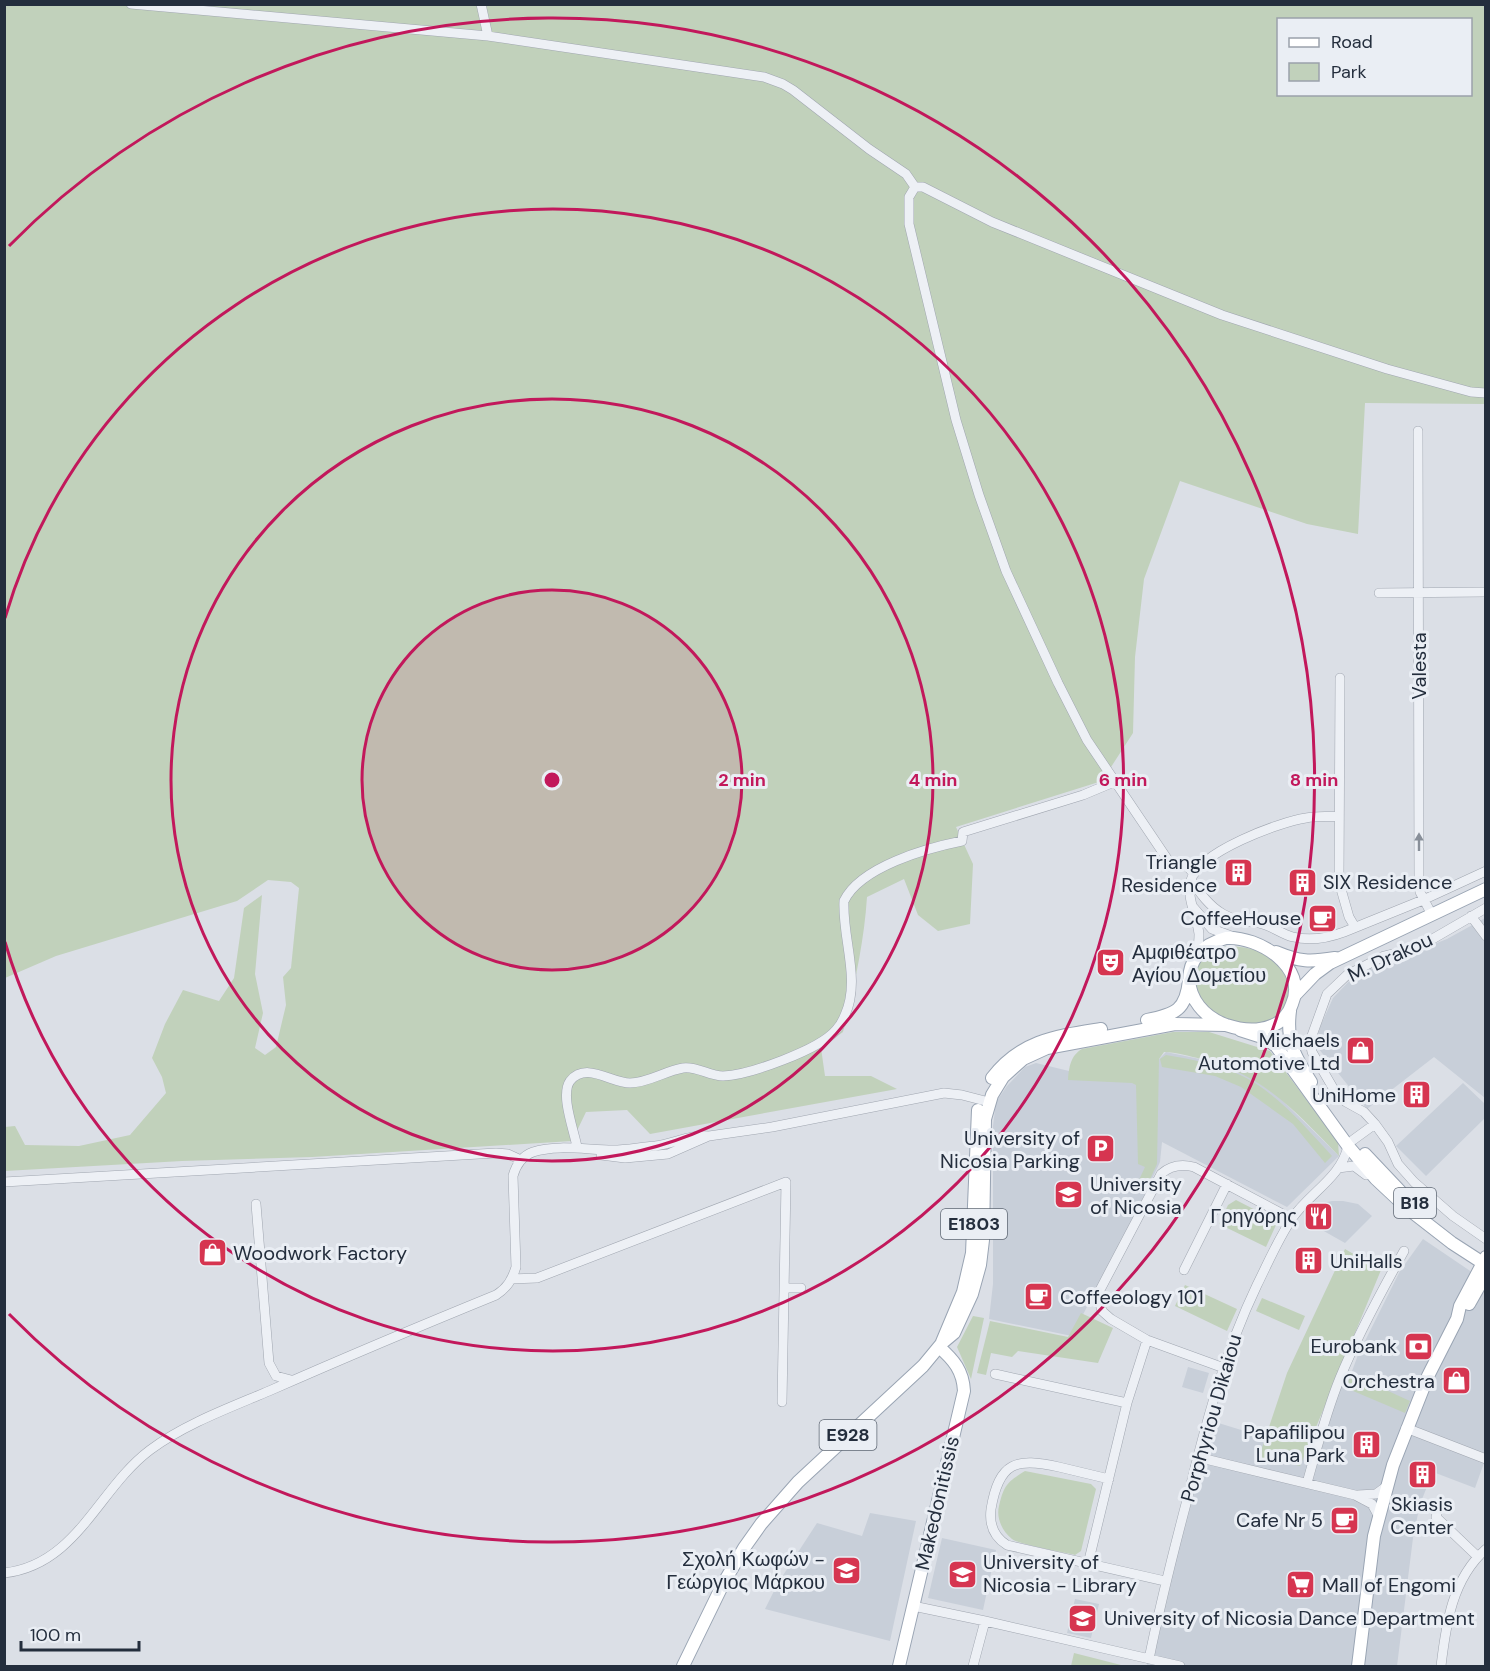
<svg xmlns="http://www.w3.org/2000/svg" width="1490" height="1671" viewBox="0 0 1490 1671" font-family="'DM Sans',sans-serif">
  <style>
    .built { fill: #c8cfd9 }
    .green { fill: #c1d1bb; fill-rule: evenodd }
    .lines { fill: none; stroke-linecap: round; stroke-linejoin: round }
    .minor-casing { stroke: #a0a6b0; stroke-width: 10 }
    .major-casing { stroke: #99a4b3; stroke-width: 14 }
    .minor { stroke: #edf0f5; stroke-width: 9 }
    .major { stroke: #fff; stroke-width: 12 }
    .oneway { fill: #888f99 }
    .ring { fill: none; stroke: #c2185b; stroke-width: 3 }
    .labels { text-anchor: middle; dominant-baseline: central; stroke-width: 6; stroke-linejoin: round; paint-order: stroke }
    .shield { fill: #eaeef4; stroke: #5f6874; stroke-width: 1.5 }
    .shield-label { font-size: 18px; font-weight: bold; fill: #242e3d }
    .street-label { font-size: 20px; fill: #242e3d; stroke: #eaeef4 }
    .poi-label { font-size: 20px; fill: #242e3d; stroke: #eaeef4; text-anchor: end }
    .centre { fill: #c2185b; stroke: #eaeef4; stroke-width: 3 }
    .ring-label { font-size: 18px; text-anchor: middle; font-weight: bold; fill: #c2185b; stroke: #eaeef4; stroke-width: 6; stroke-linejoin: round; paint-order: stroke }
  </style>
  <rect width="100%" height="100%" fill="#dbdfe6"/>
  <path class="built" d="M 1485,918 L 1485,1098 L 1434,1057 L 1367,1109 L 1318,1048 L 1317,1039 L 1320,1027 L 1333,998 L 1355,975 L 1447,939 Z
    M 1166,1052 L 1219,1063 L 1246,1075 L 1277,1095 L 1339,1156 L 1287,1207 L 1162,1142 L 1160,1162 L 1142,1200 L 1072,1336 L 989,1319 L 993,1284 L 993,1126 L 996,1102 L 1007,1086 L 1025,1067 L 1036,1063 L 1069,1071 L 1159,1059 Z
    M 1463,1083 L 1485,1104 L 1485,1118 L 1426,1176 L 1396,1146 Z
    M 1332,1201 L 1343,1201 L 1358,1204 L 1372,1216 L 1345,1243 L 1306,1221 L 1309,1215 L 1323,1203 Z
    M 1423,1239 L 1485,1281 L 1485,1460 L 1475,1488 L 1433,1472 L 1420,1504 L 1413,1538 L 1397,1666 L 1155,1666 L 1147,1665 L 1167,1582 L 1212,1421 L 1312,1452 L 1334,1386 L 1346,1387 L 1358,1355 L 1400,1271 Z
    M 1188,1367 L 1209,1373 L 1203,1393 L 1182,1387 Z
    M 870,1513 L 916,1521 L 890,1641 L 765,1609 L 778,1583 L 817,1523 L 862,1536 Z
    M 942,1538 L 996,1550 L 983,1610 L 928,1598 Z
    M 1075,1599 L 1099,1604 L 1091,1638 L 1067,1633 Z"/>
  <path class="green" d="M 5,5 L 1485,5 L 1485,404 L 1365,403 L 1358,534 L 1307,524 L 1180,481 L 1144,579 L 1135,657 L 1133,733 L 1102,781 L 956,827 L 973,864 L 970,924 L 938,931 L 918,915 L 904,879 L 867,897 C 864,943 854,987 843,1032 L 821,1048 L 825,1076 L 871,1076 L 897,1089 L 650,1134 L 627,1110 L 586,1112 L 572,1141 L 312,1157 L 182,1161 L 5,1171 L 5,1127 L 15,1126 L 25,1145 L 79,1146 L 130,1135 L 166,1093 L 162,1077 L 152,1058 L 165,1024 L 183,990 L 219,1001 L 234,978 L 244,908 L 262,895 L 255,974 L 263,1013 L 255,1048 L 265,1055 L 276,1047 L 286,1005 L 283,977 L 291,968 L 299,888 L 291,882 L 268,880 L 237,901 L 56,956 L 5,978 ZM 1278,20 L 1470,20 L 1470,94 L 1278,94 Z
    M 1227,946 C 1243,946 1263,950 1276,960 C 1295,976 1293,1011 1268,1021 C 1213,1043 1159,963 1227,946 Z
    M 1173,1032 L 1209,1032 L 1270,1051 L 1338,1142 L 1339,1156 C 1295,1111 1264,1075 1201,1059 C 1189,1056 1176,1052 1164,1052 L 1159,1059 L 1157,1164 L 1147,1186 L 1138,1182 L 1145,1167 L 1138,1164 L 1136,1085 L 1132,1083 L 1068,1080 C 1069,1068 1070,1056 1082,1049 Z
    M 1166,1055 C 1196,1060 1232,1067 1258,1085 C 1286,1104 1309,1131 1332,1156 L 1325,1163 L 1293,1124 L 1241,1087 L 1215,1076 L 1162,1067 L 1160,1059 Z
    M 1236,1200 L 1273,1219 L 1276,1225 L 1266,1247 L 1219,1224 L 1228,1205 Z
    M 1345,1249 L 1381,1270 L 1300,1466 L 1259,1457 L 1287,1373 Z
    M 1185,1285 L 1237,1309 L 1227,1331 L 1175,1306 Z
    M 1262,1298 L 1305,1316 L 1299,1330 L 1256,1311 Z
    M 1081,1313 L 1113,1328 L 1098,1363 L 1018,1351 L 1012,1357 L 991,1353 L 986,1375 L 977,1373 L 990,1321 L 1068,1337 Z
    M 973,1316 L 984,1318 L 971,1379 L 957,1347 Z
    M 1351,1374 L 1410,1401 L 1405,1413 L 1346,1388 Z
    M 1025,1471 L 1091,1484 L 1096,1489 L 1081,1551 L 1075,1555 C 1062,1552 1020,1545 1012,1539 C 1002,1531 996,1518 999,1506 C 1004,1485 1007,1482 1025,1471 Z
    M 1074,1653 L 1121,1665 L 1121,1666 L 1071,1666 Z"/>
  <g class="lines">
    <defs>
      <path id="minor" d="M 131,4 L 488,36 L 764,77 L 783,84 L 793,90 L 869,149 L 906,174 L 915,187
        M 481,4 L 488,36
        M 915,187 L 909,197 L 909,224 L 956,420 L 979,495 L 1006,571 L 1058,683 L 1087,740 L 1172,866 L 1187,866 L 1194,874
        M 915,187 L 923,187 L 992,222 L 1222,315 L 1387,369 L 1471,392 L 1486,393
        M 1418,431 L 1419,885 L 1420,892 L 1432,915
        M 1379,593 L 1486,592
        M 1340,678 L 1339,882 L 1349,917 L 1355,927
        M 1191,880 C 1200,893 1209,906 1223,914 C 1235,921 1246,921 1259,923 C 1271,925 1281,934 1293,937 C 1310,941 1328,938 1344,932 L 1423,900 L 1486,871
        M 1193,907 L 1212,929 L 1234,937
        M 1486,908 L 1417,948 L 1384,956 L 1347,975 L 1327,994 L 1310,1041 L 1312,1052 L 1333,1088 L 1346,1102 L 1364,1112 L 1375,1124 L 1388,1142 L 1398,1164 L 1414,1182 L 1453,1216 L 1486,1239
        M 1471,916 L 1486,936
        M 1197,957 C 1198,949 1199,941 1199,934 C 1197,915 1186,899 1191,880 C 1199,852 1279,822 1306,818 C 1316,816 1327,817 1338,816
        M 1353,1140 L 1375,1124
        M 577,1147 C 574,1130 560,1095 570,1081 C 586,1061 611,1083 630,1083 C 648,1083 665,1071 683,1068 C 697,1066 709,1076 723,1076 C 749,1075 819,1050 836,1030 C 839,1027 843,1020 845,1015 C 861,980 842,938 844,901 C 860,867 927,848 962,841 L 963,832 L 1083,795 L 1114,782
        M 601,1155 L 625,1158 L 668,1154 L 709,1136 L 772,1127 L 944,1093 L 962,1095 L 989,1102
        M 1338,1168 L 1354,1166 L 1366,1175
        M 4,1182 L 496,1153 L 508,1154 L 521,1160
        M 256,1204 L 269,1363 L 276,1376 L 291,1380
        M 1184,1270 L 1227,1184
        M 511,1279 L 537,1278 L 786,1182 L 782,1402
        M 785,1288 L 801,1288
        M 1224,1368 L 1147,1340 L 1111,1319 L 1102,1311 L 1099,1300 L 1100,1290 L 1161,1174 C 1171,1165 1182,1164 1194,1167 L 1292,1219
        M 995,1374 L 1127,1403
        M 1406,1428 L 1486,1459
        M 1197,1457 L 1355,1495 L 1372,1504 L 1378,1515
        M 1109,1479 C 1092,1475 1076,1471 1059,1467 C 1016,1457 999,1462 991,1509 C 989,1525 994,1537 1007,1545 L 1165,1581
        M 1307,1483 C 1317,1448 1326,1412 1340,1378 C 1358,1334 1381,1292 1404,1251
        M 1358,1495 L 1376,1494 L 1387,1486
        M 1440,1503 L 1436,1517 L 1477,1556
        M 1088,1564 L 1127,1403 L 1147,1340
        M 4,1573 C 77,1565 98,1489 150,1450 C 185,1424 229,1408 269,1391 C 344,1358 420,1326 496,1295 C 507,1288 512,1280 516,1267 L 513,1176 C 516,1165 522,1156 533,1152 C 557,1144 588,1150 613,1150 C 626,1150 641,1147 655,1146 C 673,1144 691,1134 709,1136
        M 913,1606 L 985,1621 L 1180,1666
        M 1149,1659 C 1160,1605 1173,1553 1187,1500 C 1205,1426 1224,1354 1257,1285 C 1268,1263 1279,1237 1293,1217 C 1310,1193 1342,1176 1348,1146
        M 973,1666 L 985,1621
        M 1441,1666 C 1446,1624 1452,1579 1486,1549"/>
      <path id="major" d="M 1226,938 C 1259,936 1308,967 1292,1004 C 1289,1014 1281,1023 1271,1026 C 1256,1032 1241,1030 1226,1025 C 1179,1008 1175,951 1226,938 Z
        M 1276,952 C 1300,962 1310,962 1335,958
        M 1296,994 L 1315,974 L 1330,963 L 1486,889
        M 1290,1011 C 1286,1042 1295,1057 1311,1082
        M 1147,1020 C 1176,1014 1186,1010 1189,980
        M 1240,1030 L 1265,1038 L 1276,1046 L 1348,1146 L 1376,1179 L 1407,1208 L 1452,1243 L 1486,1265
        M 992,1078 C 1021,1040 1057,1036 1101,1029
        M 1365,1154 L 1400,1191
        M 1469,1304 L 1486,1274
        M 942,1342 L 963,1292 L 972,1253 L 978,1110
        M 683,1666 L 723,1584 L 744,1548 L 761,1524 L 798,1482 L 923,1366 L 942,1343 L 954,1333 L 972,1294 L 980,1265 L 983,1240 L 985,1119 L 992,1095 L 1003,1077 L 1023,1059 L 1047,1048 L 1175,1024 L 1225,1025
        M 899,1666 L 964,1391 C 963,1371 954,1360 939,1347
        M 1358,1666 L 1374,1536 L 1393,1465 L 1428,1376 L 1457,1319 L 1460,1306 L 1486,1257"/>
    </defs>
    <use href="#minor" class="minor-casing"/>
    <use href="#major" class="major-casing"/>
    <use href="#minor" class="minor"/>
    <use href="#major" class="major"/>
  </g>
  <defs><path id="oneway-solid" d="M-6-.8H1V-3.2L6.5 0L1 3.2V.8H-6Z" transform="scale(1.5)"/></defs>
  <use class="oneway" href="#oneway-solid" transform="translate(1419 842) rotate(-90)"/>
  <circle cx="552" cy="780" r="190" fill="#c2185b" fill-opacity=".12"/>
  <g class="ring">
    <circle cx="552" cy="780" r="190"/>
    <circle cx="552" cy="780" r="381"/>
    <path d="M5 618A571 571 0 1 1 5 942"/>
    <path d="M9 246A762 762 0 1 1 9 1314"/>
  </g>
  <defs>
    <symbol id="building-square" viewBox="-11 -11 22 22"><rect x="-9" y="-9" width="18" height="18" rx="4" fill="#d63550" stroke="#eaeef4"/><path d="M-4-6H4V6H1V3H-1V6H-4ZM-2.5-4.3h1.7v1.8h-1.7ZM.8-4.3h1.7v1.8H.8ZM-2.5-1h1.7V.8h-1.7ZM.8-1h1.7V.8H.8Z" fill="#fff"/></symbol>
    <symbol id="cafe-square" viewBox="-11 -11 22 22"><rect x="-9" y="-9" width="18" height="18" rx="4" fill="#d63550" stroke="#eaeef4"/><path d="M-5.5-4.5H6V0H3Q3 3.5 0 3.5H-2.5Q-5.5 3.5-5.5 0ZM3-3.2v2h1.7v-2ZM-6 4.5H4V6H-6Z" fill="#fff"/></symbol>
    <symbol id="theatre-square" viewBox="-11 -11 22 22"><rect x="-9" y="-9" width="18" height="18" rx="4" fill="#d63550" stroke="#eaeef4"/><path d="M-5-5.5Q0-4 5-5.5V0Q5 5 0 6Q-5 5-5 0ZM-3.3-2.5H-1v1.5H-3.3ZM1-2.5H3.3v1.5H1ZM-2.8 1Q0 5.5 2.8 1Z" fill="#fff"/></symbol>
    <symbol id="shop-square" viewBox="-11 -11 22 22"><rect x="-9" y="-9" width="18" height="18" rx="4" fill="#d63550" stroke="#eaeef4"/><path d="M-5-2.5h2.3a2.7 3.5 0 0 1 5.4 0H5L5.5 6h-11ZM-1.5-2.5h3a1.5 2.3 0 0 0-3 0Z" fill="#fff"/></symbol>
    <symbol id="parking-square" viewBox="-11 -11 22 22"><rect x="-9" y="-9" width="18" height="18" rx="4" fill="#d63550" stroke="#eaeef4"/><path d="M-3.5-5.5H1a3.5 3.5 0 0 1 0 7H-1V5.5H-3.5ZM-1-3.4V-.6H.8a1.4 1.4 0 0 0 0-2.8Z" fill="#fff"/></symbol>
    <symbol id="university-square" viewBox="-11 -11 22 22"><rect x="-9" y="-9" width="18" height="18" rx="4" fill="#d63550" stroke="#eaeef4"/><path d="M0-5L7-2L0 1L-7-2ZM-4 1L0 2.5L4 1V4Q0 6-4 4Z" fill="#fff"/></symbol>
    <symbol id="restaurant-square" viewBox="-11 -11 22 22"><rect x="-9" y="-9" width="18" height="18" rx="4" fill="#d63550" stroke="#eaeef4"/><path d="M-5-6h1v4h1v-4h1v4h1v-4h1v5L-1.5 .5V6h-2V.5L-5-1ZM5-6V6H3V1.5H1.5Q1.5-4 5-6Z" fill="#fff"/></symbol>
    <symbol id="bank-square" viewBox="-11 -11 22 22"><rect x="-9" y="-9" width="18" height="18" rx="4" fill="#d63550" stroke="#eaeef4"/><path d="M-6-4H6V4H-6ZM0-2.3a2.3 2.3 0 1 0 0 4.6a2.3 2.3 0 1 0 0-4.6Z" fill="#fff"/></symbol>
    <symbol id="school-square" viewBox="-11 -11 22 22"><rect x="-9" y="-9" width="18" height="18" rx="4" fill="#d63550" stroke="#eaeef4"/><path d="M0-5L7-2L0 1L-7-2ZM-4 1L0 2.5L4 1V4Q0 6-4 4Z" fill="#fff"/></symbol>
    <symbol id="supermarket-square" viewBox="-11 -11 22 22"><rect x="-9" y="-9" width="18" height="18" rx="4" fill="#d63550" stroke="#eaeef4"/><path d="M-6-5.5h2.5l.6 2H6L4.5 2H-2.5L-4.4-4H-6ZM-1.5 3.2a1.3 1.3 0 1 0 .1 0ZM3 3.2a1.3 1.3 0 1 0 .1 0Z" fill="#fff"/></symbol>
  </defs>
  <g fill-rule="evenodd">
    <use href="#building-square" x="1222" y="856" width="33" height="33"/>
    <use href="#building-square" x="1286" y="866" width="33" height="33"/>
    <use href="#cafe-square" x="1306" y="902" width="33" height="33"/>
    <use href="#theatre-square" x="1094" y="946" width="33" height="33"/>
    <use href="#shop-square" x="1344" y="1034" width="33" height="33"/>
    <use href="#building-square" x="1400" y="1078" width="33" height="33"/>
    <use href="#parking-square" x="1084" y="1132" width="33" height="33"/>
    <use href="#university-square" x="1052" y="1178" width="33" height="33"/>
    <use href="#restaurant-square" x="1302" y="1200" width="33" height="33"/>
    <use href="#shop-square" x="196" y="1236" width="33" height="33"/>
    <use href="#building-square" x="1292" y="1244" width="33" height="33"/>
    <use href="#cafe-square" x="1022" y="1280" width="33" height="33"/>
    <use href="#bank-square" x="1402" y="1330" width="33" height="33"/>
    <use href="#shop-square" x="1440" y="1364" width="33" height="33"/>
    <use href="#building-square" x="1350" y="1428" width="33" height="33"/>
    <use href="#building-square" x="1406" y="1458" width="33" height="33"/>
    <use href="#cafe-square" x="1328" y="1504" width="33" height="33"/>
    <use href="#school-square" x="830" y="1554" width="33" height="33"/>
    <use href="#university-square" x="946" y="1558" width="33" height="33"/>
    <use href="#supermarket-square" x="1284" y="1568" width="33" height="33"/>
    <use href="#university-square" x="1066" y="1602" width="33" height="33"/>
  </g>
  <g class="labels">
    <g class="shield">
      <rect x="1394" y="1188" width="42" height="30" rx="4.5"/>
      <rect x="941" y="1209" width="66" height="30" rx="4.5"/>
      <rect x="819.5" y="1420" width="57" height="30" rx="4.5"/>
    </g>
    <g class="shield-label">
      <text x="1415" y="1203">B18</text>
      <text x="974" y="1224">E1803</text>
      <text x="848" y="1435">E928</text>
    </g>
    <g class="street-label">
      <text transform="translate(1419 666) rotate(-90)">Valesta</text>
      <text transform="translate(1390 957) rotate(-25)">M. Drakou</text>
      <text transform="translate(1211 1418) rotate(-74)">Porphyriou Dikaiou</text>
      <text transform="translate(937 1503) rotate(-77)">Makedonitissis</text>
    </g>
    <g class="poi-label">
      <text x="1217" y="862">Triangle<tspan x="1217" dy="23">Residence</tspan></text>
      <text x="1323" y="882" text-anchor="start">SIX Residence</text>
      <text x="1301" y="918">CoffeeHouse</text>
      <text x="1132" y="952" text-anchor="start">Αμφιθέατρο<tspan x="1132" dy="23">Αγίου Δομετίου</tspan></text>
      <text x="1340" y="1040">Michaels<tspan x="1340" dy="23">Automotive Ltd</tspan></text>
      <text x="1396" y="1095">UniHome</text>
      <text x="1080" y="1138">University of<tspan x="1080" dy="23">Nicosia Parking</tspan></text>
      <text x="1090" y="1184" text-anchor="start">University<tspan x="1090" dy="23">of Nicosia</tspan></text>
      <text x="1297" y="1216">Γρηγόρης</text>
      <text x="233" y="1253" text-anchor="start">Woodwork Factory</text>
      <text x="1330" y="1261" text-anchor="start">UniHalls</text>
      <text x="1060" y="1297" text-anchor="start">Coffeeology 101</text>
      <text x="1397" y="1346">Eurobank</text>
      <text x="1435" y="1381">Orchestra</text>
      <text x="1345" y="1432">Papafilipou<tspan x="1345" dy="23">Luna Park</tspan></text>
      <text x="1422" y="1504" text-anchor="middle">Skiasis<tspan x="1422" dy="23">Center</tspan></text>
      <text x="1323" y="1520">Cafe Nr 5</text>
      <text x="825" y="1559">Σχολή Κωφών -<tspan x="825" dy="23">Γεώργιος Μάρκου</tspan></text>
      <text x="983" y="1562" text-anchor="start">University of<tspan x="983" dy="23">Nicosia - Library</tspan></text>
      <text x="1322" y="1585" text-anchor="start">Mall of Engomi</text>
      <text x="1104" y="1618" text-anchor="start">University of Nicosia Dance Department</text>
    </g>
  </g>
  <circle cx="552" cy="780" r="9" class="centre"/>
  <g class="ring-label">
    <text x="742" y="786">2 min</text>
    <text x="933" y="786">4 min</text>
    <text x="1123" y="786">6 min</text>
    <text x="1314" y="786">8 min</text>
  </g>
  <rect width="1490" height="1671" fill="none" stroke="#242e3d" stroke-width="12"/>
  <rect x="1277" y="18" width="195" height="78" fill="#eaeef4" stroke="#9ba1ab" stroke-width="1.5"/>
  <rect x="1289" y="38" width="30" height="9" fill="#ffffff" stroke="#9ba1ab" stroke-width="1.5"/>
  <text x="1331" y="48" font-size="18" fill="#242e3d">Road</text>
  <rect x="1289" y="63" width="30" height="18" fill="#c1d1bb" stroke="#9ba1ab" stroke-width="1.5"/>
  <text x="1331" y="78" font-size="18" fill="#242e3d">Park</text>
  <path d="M21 1641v9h118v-9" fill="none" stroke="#242e3d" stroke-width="3"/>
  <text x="30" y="1641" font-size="18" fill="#242e3d" stroke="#eaeef4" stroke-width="4.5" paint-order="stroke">100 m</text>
</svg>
